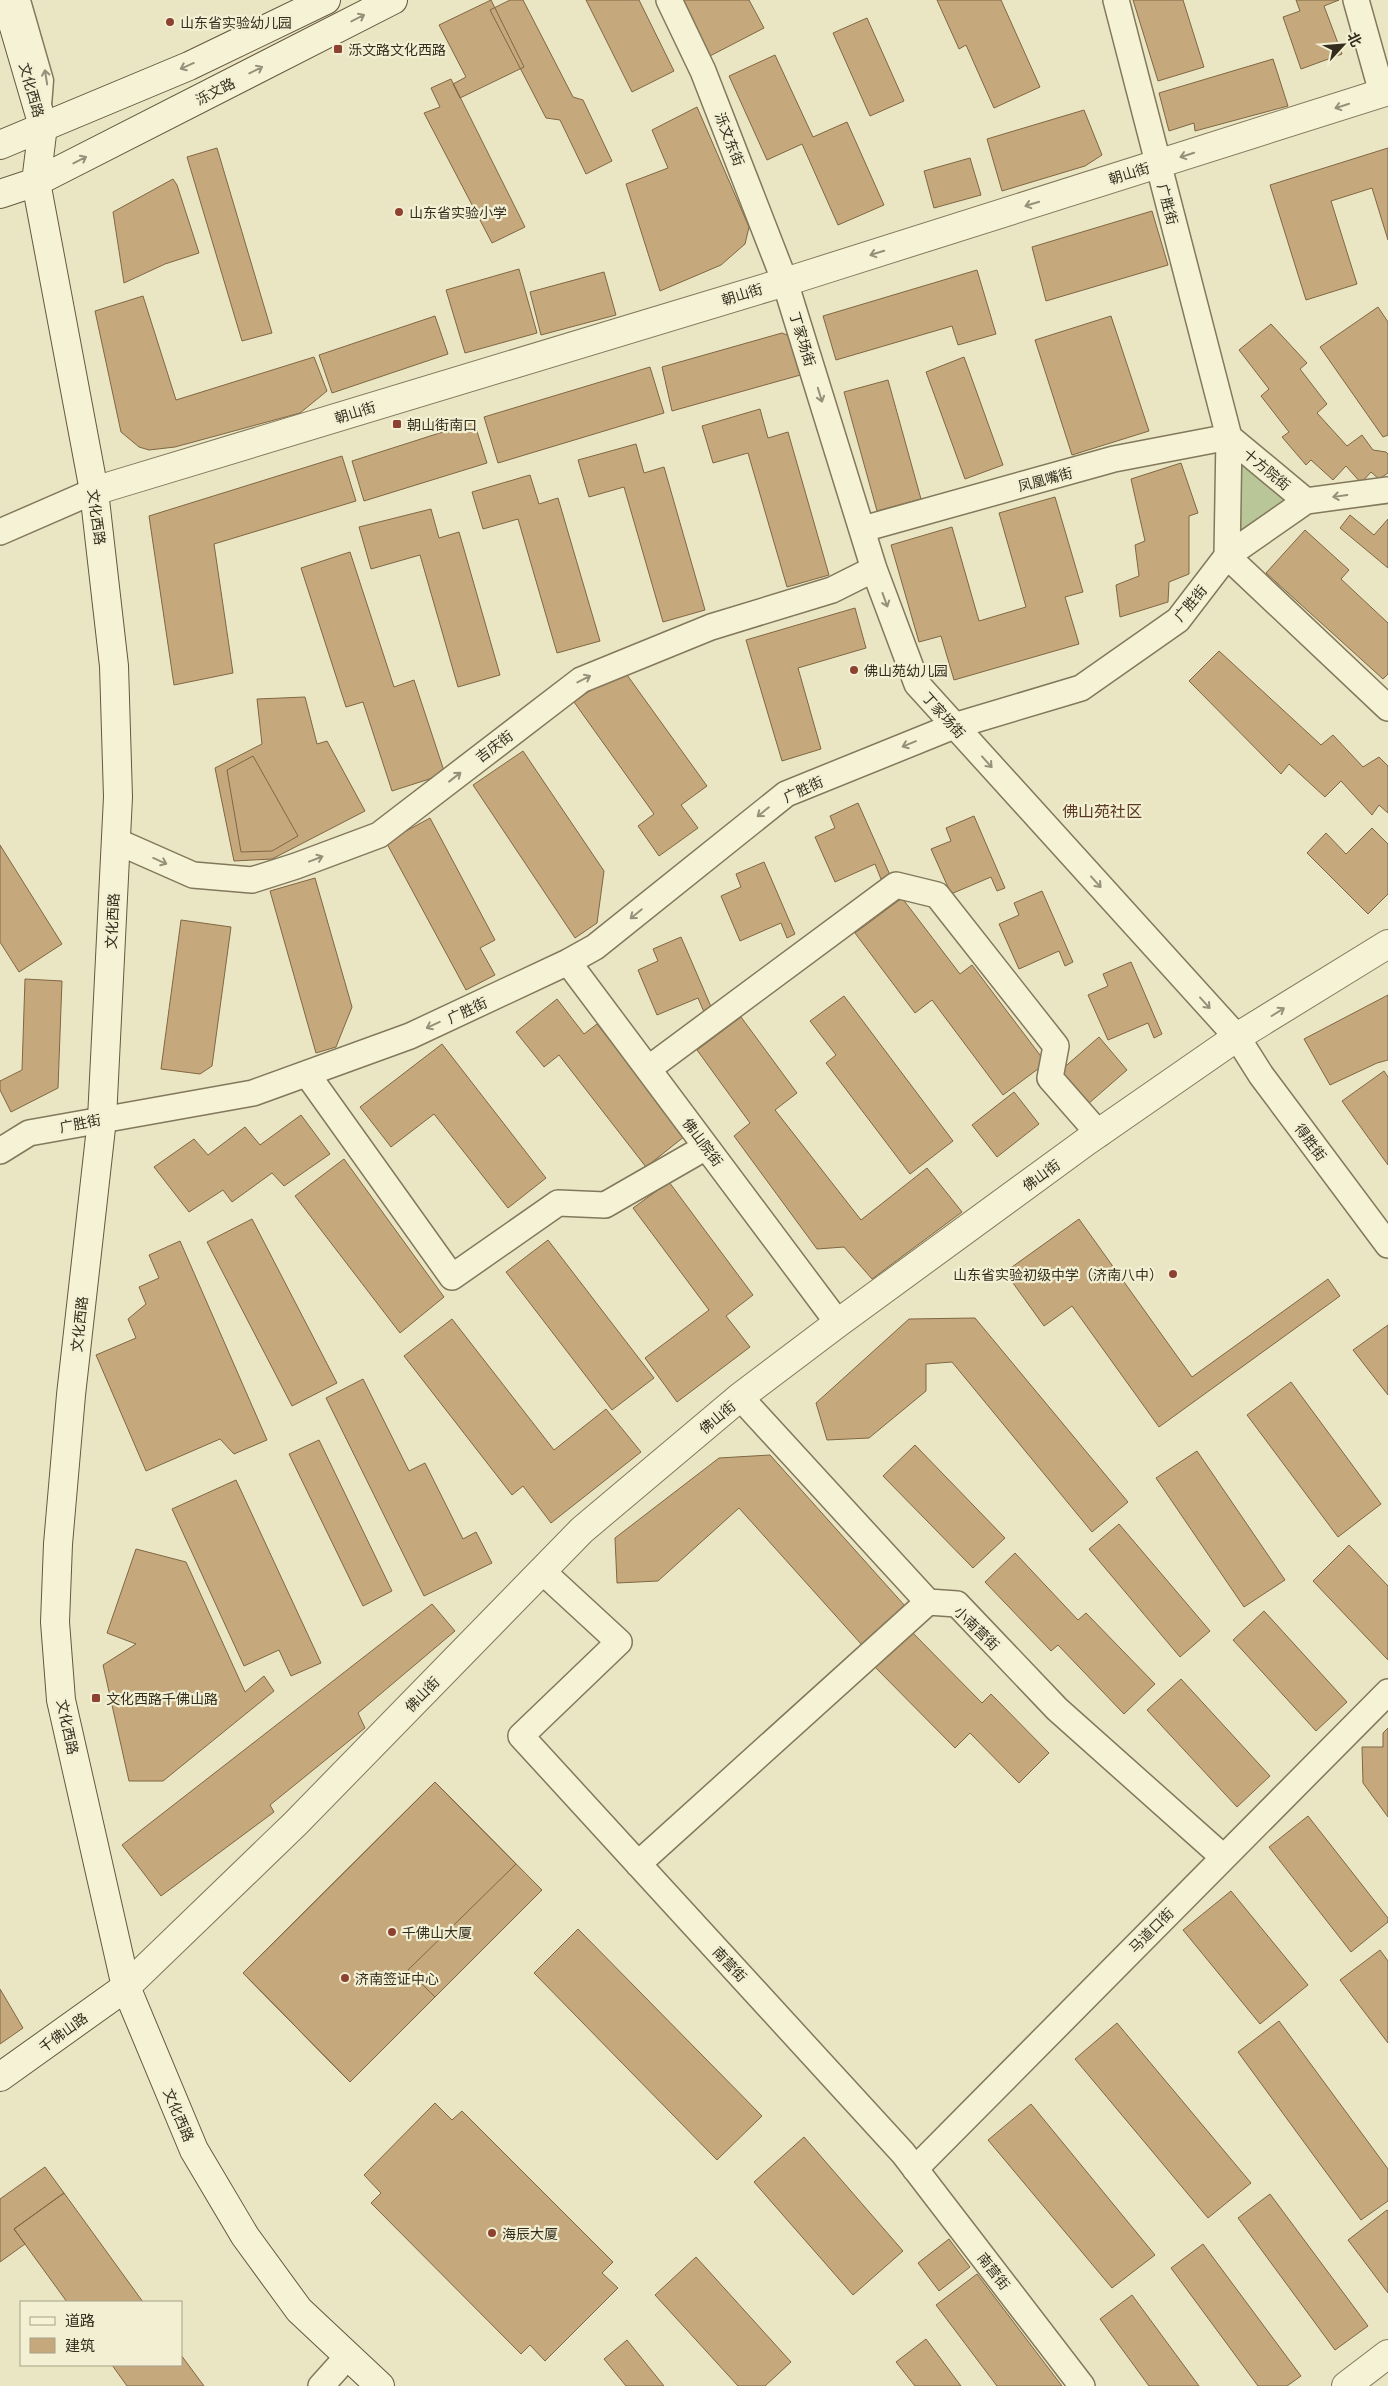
<svg xmlns="http://www.w3.org/2000/svg" width="1388" height="2386" viewBox="0 0 1388 2386" font-family="'PT Serif','Noto Sans SC',serif">
  <style>
    .green { fill: #b9c798 }
    .building { fill: #c5a87c; stroke: #806743 }
    .lines { fill: none; stroke-linecap: round; stroke-linejoin: round }
    .service-casing { stroke: #83785b; stroke-width: 15 }
    .minor-casing { stroke: #83785b; stroke-width: 28 }
    .tertiary-casing { stroke: #83785b; stroke-width: 30 }
    .secondary-casing { stroke: #64593e; stroke-width: 30 }
    .service { stroke: #f6f2d5; stroke-width: 12 }
    .minor { stroke: #f6f2d5; stroke-width: 25 }
    .tertiary { stroke: #f6f2d5; stroke-width: 28 }
    .secondary { stroke: #f6f2d5; stroke-width: 28 }
    .oneway { stroke: #95907a }
    .poi-dot { fill: #8d4130; stroke: #f2efd2; stroke-width: 2 }
    .labels { text-anchor: middle; dominant-baseline: central; stroke-width: 4.5; stroke-linejoin: round; paint-order: stroke }
    .poi-label { font-size: 14px; fill: #342d1e; stroke: #f2efd2; text-anchor: start }
    .street-label { font-size: 14px; fill: #342d1e; stroke: #f2efd2 }
    .quarter-label { font-size: 16px; fill: #5d3921; stroke: #f2efd2 }
  </style>
  <rect width="100%" height="100%" fill="#eae6c3"/>
  <path class="green" d="M 1237,448 L 1294,497 L 1233,546 Z"/>
  <path class="building" d="M 491,0 L 524,67 L 460,98 L 453,84 L 466,77 L 439,25 Z
    M 510,0 L 523,0 L 573,97 L 583,100 L 612,161 L 586,174 L 560,120 L 546,118 L 490,10 Z
    M 586,0 L 639,0 L 674,71 L 632,92 Z
    M 680,0 L 749,0 L 764,28 L 708,57 Z
    M 937,0 L 1001,0 L 1040,87 L 994,108 L 966,45 L 959,49 Z
    M 1133,0 L 1183,0 L 1204,67 L 1158,81 Z
    M 1296,0 L 1339,0 L 1324,6 L 1342,54 L 1301,69 L 1283,17 L 1300,11 Z
    M 867,18 L 904,101 L 870,116 L 833,33 Z
    M 775,55 L 813,137 L 847,122 L 884,205 L 838,225 L 802,144 L 767,160 L 729,76 Z
    M 1273,59 L 1288,106 L 1195,131 L 1194,123 L 1169,131 L 1159,93 Z
    M 451,79 L 525,227 L 492,243 L 424,113 L 440,107 L 431,88 Z
    M 697,107 L 749,227 L 745,244 L 721,265 L 660,291 L 626,184 L 668,168 L 652,130 Z
    M 1084,110 L 1102,155 L 1085,166 L 1002,191 L 987,139 Z
    M 217,148 L 272,333 L 242,341 L 187,157 Z
    M 1388,148 L 1388,240 L 1372,188 L 1331,201 L 1357,284 L 1306,300 L 1270,185 Z
    M 970,158 L 981,195 L 934,208 L 924,171 Z
    M 173,179 L 177,185 L 199,253 L 165,264 L 124,283 L 113,212 Z
    M 1152,211 L 1168,265 L 1046,301 L 1032,247 Z
    M 519,269 L 537,333 L 465,353 L 446,290 Z
    M 977,270 L 996,334 L 958,345 L 952,326 L 836,360 L 823,316 Z
    M 604,272 L 616,315 L 541,335 L 530,292 Z
    M 143,296 L 176,400 L 314,357 L 327,391 L 300,413 L 175,447 L 149,450 L 139,447 L 121,432 L 95,311 Z
    M 1378,307 L 1388,322 L 1388,435 L 1383,437 L 1320,347 Z
    M 435,316 L 448,354 L 332,393 L 319,355 Z
    M 1111,316 L 1149,431 L 1072,455 L 1035,340 Z
    M 1271,324 L 1307,363 L 1300,369 L 1327,404 L 1317,413 L 1347,446 L 1362,435 L 1373,450 L 1386,452 L 1388,454 L 1388,473 L 1379,479 L 1371,472 L 1361,483 L 1346,466 L 1333,480 L 1311,460 L 1306,465 L 1282,437 L 1289,432 L 1261,396 L 1269,389 L 1239,350 Z
    M 782,333 L 795,338 L 804,374 L 672,411 L 662,367 Z
    M 964,357 L 1003,465 L 965,479 L 926,372 Z
    M 650,367 L 664,413 L 498,463 L 484,417 Z
    M 888,380 L 921,499 L 877,511 L 844,392 Z
    M 760,409 L 768,438 L 788,432 L 829,575 L 787,587 L 748,453 L 713,463 L 702,426 Z
    M 474,422 L 487,463 L 364,501 L 352,461 Z
    M 636,444 L 644,473 L 664,467 L 705,610 L 663,622 L 624,487 L 589,497 L 578,460 Z
    M 342,456 L 356,501 L 214,544 L 233,673 L 174,685 L 149,516 Z
    M 1181,463 L 1198,513 L 1189,516 L 1189,574 L 1169,582 L 1168,602 L 1120,617 L 1116,585 L 1139,576 L 1135,545 L 1145,541 L 1131,479 Z
    M 530,475 L 539,504 L 558,498 L 600,641 L 557,653 L 518,519 L 483,529 L 472,492 Z
    M 1055,497 L 1083,592 L 1065,597 L 1079,644 L 954,680 L 941,636 L 919,642 L 891,545 L 952,527 L 979,621 L 1026,607 L 999,513 Z
    M 431,509 L 439,538 L 459,532 L 500,675 L 458,687 L 420,555 L 371,569 L 359,527 Z
    M 1350,515 L 1374,535 L 1388,519 L 1388,568 L 1340,528 Z
    M 1305,530 L 1349,570 L 1341,579 L 1388,623 L 1388,674 L 1383,679 L 1266,573 Z
    M 350,552 L 394,687 L 414,680 L 445,774 L 392,791 L 363,702 L 346,707 L 301,568 Z
    M 855,608 L 866,648 L 798,668 L 821,749 L 782,761 L 746,640 Z
    M 1219,651 L 1321,745 L 1333,735 L 1363,767 L 1379,757 L 1388,766 L 1388,813 L 1379,805 L 1372,815 L 1341,781 L 1325,797 L 1289,764 L 1281,774 L 1189,681 Z
    M 622,668 L 707,786 L 681,805 L 698,828 L 659,856 L 638,826 L 654,814 L 574,702 Z
    M 305,697 L 317,744 L 327,741 L 365,811 L 272,859 L 234,861 L 215,768 L 262,744 L 257,699 Z
    M 523,751 L 604,871 L 597,923 L 575,938 L 473,785 Z
    M 253,756 L 298,836 L 272,851 L 241,852 L 227,770 Z
    M 858,803 L 890,875 L 881,879 L 875,864 L 835,882 L 815,837 L 835,828 L 830,816 Z
    M 974,816 L 1005,888 L 997,891 L 991,877 L 951,894 L 931,849 L 951,841 L 946,828 Z
    M 430,818 L 495,940 L 480,948 L 495,975 L 466,990 L 386,842 Z
    M 1372,828 L 1388,844 L 1388,894 L 1368,914 L 1307,853 L 1326,833 L 1346,854 Z
    M 0,845 L 62,944 L 19,972 L 0,942 Z
    M 764,862 L 795,934 L 787,938 L 781,923 L 740,941 L 721,896 L 741,887 L 736,874 Z
    M 315,878 L 352,1007 L 336,1047 L 316,1053 L 270,891 Z
    M 1042,891 L 1073,962 L 1065,966 L 1059,951 L 1019,969 L 999,924 L 1019,915 L 1014,903 Z
    M 902,898 L 960,974 L 972,965 L 1046,1063 L 1003,1095 L 932,1000 L 915,1013 L 855,933 Z
    M 181,920 L 231,927 L 212,1066 L 200,1074 L 161,1069 Z
    M 681,937 L 712,1009 L 704,1012 L 698,998 L 657,1015 L 638,970 L 658,961 L 653,949 Z
    M 1131,962 L 1162,1034 L 1154,1038 L 1148,1023 L 1108,1040 L 1088,995 L 1108,986 L 1103,974 Z
    M 25,979 L 62,981 L 58,1088 L 11,1112 L 0,1090 L 0,1081 L 22,1070 Z
    M 1388,995 L 1388,1060 L 1377,1063 L 1330,1085 L 1304,1039 Z
    M 844,996 L 953,1141 L 910,1174 L 826,1063 L 836,1055 L 810,1021 Z
    M 557,999 L 584,1034 L 597,1024 L 685,1136 L 646,1167 L 559,1055 L 544,1067 L 516,1032 Z
    M 741,1017 L 797,1093 L 775,1110 L 861,1220 L 927,1168 L 962,1212 L 872,1279 L 844,1247 L 817,1249 L 734,1136 L 750,1123 L 697,1050 Z
    M 1099,1037 L 1127,1070 L 1088,1104 L 1060,1071 Z
    M 442,1044 L 546,1178 L 508,1208 L 434,1114 L 391,1147 L 360,1107 Z
    M 1384,1071 L 1388,1077 L 1388,1165 L 1342,1101 Z
    M 1014,1092 L 1039,1124 L 997,1157 L 972,1125 Z
    M 301,1115 L 330,1154 L 284,1186 L 272,1173 L 232,1202 L 223,1190 L 189,1212 L 154,1167 L 194,1139 L 208,1155 L 245,1127 L 260,1145 Z
    M 344,1159 L 444,1297 L 400,1333 L 295,1196 Z
    M 669,1182 L 753,1295 L 726,1316 L 750,1347 L 677,1402 L 645,1358 L 709,1310 L 633,1208 Z
    M 252,1219 L 337,1383 L 292,1406 L 207,1242 Z
    M 1079,1219 L 1192,1377 L 1328,1279 L 1340,1296 L 1159,1427 L 1072,1306 L 1044,1326 L 1005,1272 Z
    M 548,1240 L 654,1378 L 612,1410 L 506,1272 Z
    M 180,1241 L 267,1440 L 234,1454 L 220,1439 L 146,1471 L 96,1355 L 136,1338 L 128,1319 L 146,1304 L 139,1287 L 159,1278 L 149,1255 Z
    M 975,1318 L 1128,1502 L 1092,1532 L 952,1362 L 926,1364 L 926,1391 L 869,1438 L 827,1440 L 816,1403 L 909,1319 Z
    M 452,1319 L 554,1450 L 606,1409 L 641,1452 L 551,1523 L 523,1486 L 512,1495 L 404,1356 Z
    M 1388,1325 L 1388,1395 L 1353,1350 Z
    M 363,1379 L 409,1471 L 425,1463 L 463,1539 L 476,1532 L 492,1563 L 424,1596 L 326,1398 Z
    M 1291,1382 L 1381,1504 L 1338,1537 L 1247,1415 Z
    M 319,1440 L 392,1591 L 363,1606 L 289,1454 Z
    M 915,1445 L 1005,1538 L 973,1568 L 883,1476 Z
    M 1197,1451 L 1285,1580 L 1244,1607 L 1156,1478 Z
    M 770,1455 L 905,1606 L 862,1645 L 739,1508 L 658,1581 L 617,1583 L 615,1538 L 719,1458 Z
    M 236,1480 L 321,1663 L 291,1676 L 279,1650 L 244,1666 L 172,1509 Z
    M 1119,1524 L 1210,1631 L 1180,1657 L 1089,1549 Z
    M 1349,1545 L 1388,1586 L 1388,1660 L 1313,1581 Z
    M 136,1549 L 186,1562 L 245,1692 L 264,1676 L 274,1691 L 163,1781 L 129,1781 L 103,1665 L 136,1644 L 107,1633 Z
    M 1015,1553 L 1078,1620 L 1086,1613 L 1155,1684 L 1124,1714 L 1058,1645 L 1051,1651 L 985,1582 Z
    M 432,1604 L 455,1631 L 358,1713 L 365,1728 L 270,1805 L 274,1812 L 161,1896 L 122,1845 Z
    M 1264,1611 L 1347,1702 L 1316,1731 L 1233,1640 Z
    M 909,1629 L 982,1703 L 991,1694 L 1049,1753 L 1019,1783 L 970,1733 L 955,1748 L 873,1665 Z
    M 1181,1679 L 1270,1776 L 1237,1807 L 1147,1710 Z
    M 1388,1728 L 1388,1817 L 1363,1783 L 1362,1747 L 1383,1747 L 1383,1733 Z
    M 435,1782 L 516,1864 L 408,1970 L 435,1997 L 350,2082 L 243,1973 Z
    M 435,1782 L 542,1890 L 350,2082 L 243,1973 Z
    M 1308,1816 L 1388,1918 L 1388,1922 L 1351,1952 L 1269,1847 Z
    M 1231,1891 L 1308,1985 L 1260,2024 L 1183,1930 Z
    M 578,1929 L 762,2116 L 717,2160 L 534,1973 Z
    M 1380,1950 L 1388,1961 L 1388,2043 L 1340,1980 Z
    M 0,1989 L 23,2028 L 0,2044 Z
    M 1279,2021 L 1388,2169 L 1388,2201 L 1361,2220 L 1238,2052 Z
    M 1117,2023 L 1251,2183 L 1208,2218 L 1075,2059 Z
    M 435,2103 L 452,2120 L 462,2111 L 613,2262 L 602,2273 L 618,2288 L 545,2361 L 530,2345 L 521,2354 L 371,2203 L 381,2193 L 364,2175 Z
    M 1031,2104 L 1155,2255 L 1112,2288 L 988,2140 Z
    M 804,2137 L 903,2251 L 853,2295 L 754,2182 Z
    M 45,2167 L 64,2193 L 14,2229 L 25,2244 L 0,2262 L 0,2199 Z
    M 64,2193 L 143,2302 L 67,2302 L 14,2229 Z
    M 1270,2194 L 1368,2326 L 1335,2350 L 1238,2218 Z
    M 1387,2210 L 1388,2211 L 1388,2293 L 1348,2240 Z
    M 949,2239 L 970,2267 L 939,2291 L 918,2263 Z
    M 1203,2244 L 1301,2376 L 1287,2386 L 1258,2386 L 1171,2268 Z
    M 696,2257 L 791,2362 L 765,2386 L 738,2386 L 655,2295 Z
    M 977,2274 L 1062,2386 L 997,2386 L 936,2305 Z
    M 1132,2295 L 1199,2386 L 1149,2386 L 1100,2319 Z
    M 926,2339 L 961,2386 L 915,2386 L 896,2362 Z
    M 627,2340 L 664,2386 L 626,2386 L 604,2359 Z
    M 181,2355 L 204,2386 L 127,2386 L 112,2365 L 181,2365 Z"/>
  <g class="lines">
    <defs>
      <path id="service" d="M 24,0 L 47,80 L 45,106"/>
      <path id="minor" d="M 669,0 L 703,71 L 785,282 L 874,569 L 917,684 L 1237,1037 L 1261,1075 L 1388,1245
        M 1356,0 L 1382,93
        M 1388,490 L 1306,501 L 1227,556 L 1388,708
        M 863,529 L 1114,459 L 1229,437 L 1306,501
        M 0,532 L 94,491
        M 116,841 L 193,875 L 252,880 L 296,866 L 379,835 L 581,680 L 711,627 L 832,590 L 874,569
        M 568,962 L 838,1323
        M 648,1069 L 896,885 L 937,895 L 1056,1046 L 1050,1078 L 1099,1134
        M 307,1074 L 452,1277 L 558,1203 L 605,1205 L 706,1147
        M 0,1151 L 29,1133 L 253,1093 L 410,1036 L 568,962 L 595,947 L 786,794 L 954,726 L 1081,688 L 1178,620 L 1227,556 L 1229,437 L 1116,0
        M 740,1397 L 928,1602 L 957,1604 L 1057,1709 L 1223,1857
        M 542,1571 L 619,1642 L 521,1736 L 903,2153 L 1082,2386
        M 638,1864 L 928,1602
        M 915,2169 L 1388,1692
        M 321,2386 L 348,2356"/>
      <path id="tertiary" d="M 94,491 L 785,282 L 1388,91
        M 126,1987 L 295,1824 L 582,1530 L 740,1397 L 838,1323 L 1087,1141 L 1237,1037 L 1388,944
        M 1346,2386 L 1388,2354"/>
      <path id="secondary" d="M 6,0 L 43,126 L 36,182 L 94,491 L 114,666 L 118,797 L 102,1119 L 71,1395 L 58,1544 L 55,1622 L 61,1700 L 126,1987 L 194,2150 L 245,2236 L 299,2310 L 380,2386
        M 0,145 L 189,66 L 326,0
        M 0,194 L 36,182 L 393,0
        M 0,2077 L 126,1987"/>
    </defs>
    <use href="#service" class="service-casing"/>
    <use href="#minor" class="minor-casing"/>
    <use href="#tertiary" class="tertiary-casing"/>
    <use href="#secondary" class="secondary-casing"/>
    <use href="#service" class="service"/>
    <use href="#minor" class="minor"/>
    <use href="#tertiary" class="tertiary"/>
    <use href="#secondary" class="secondary"/>
  </g>
  <defs><path id="oneway-shaft" d="M-6 0H5M1.5-3L5.5 0L1.5 3" fill="none" stroke-width="1.6" stroke-linecap="round" stroke-linejoin="round" transform="scale(1.25)"/></defs>
  <g class="oneway">
    <use href="#oneway-shaft" transform="translate(358 18) rotate(-27)"/>
    <use href="#oneway-shaft" transform="translate(187 66) rotate(156)"/>
    <use href="#oneway-shaft" transform="translate(256 70) rotate(-27)"/>
    <use href="#oneway-shaft" transform="translate(46 77) rotate(-99)"/>
    <use href="#oneway-shaft" transform="translate(1342 106) rotate(162)"/>
    <use href="#oneway-shaft" transform="translate(1187 155) rotate(162)"/>
    <use href="#oneway-shaft" transform="translate(80 160) rotate(-27)"/>
    <use href="#oneway-shaft" transform="translate(1032 204) rotate(163)"/>
    <use href="#oneway-shaft" transform="translate(877 253) rotate(163)"/>
    <use href="#oneway-shaft" transform="translate(820 395) rotate(73)"/>
    <use href="#oneway-shaft" transform="translate(1340 496) rotate(172)"/>
    <use href="#oneway-shaft" transform="translate(885 600) rotate(70)"/>
    <use href="#oneway-shaft" transform="translate(584 679) rotate(-27)"/>
    <use href="#oneway-shaft" transform="translate(909 744) rotate(158)"/>
    <use href="#oneway-shaft" transform="translate(987 762) rotate(48)"/>
    <use href="#oneway-shaft" transform="translate(455 777) rotate(-38)"/>
    <use href="#oneway-shaft" transform="translate(763 812) rotate(141)"/>
    <use href="#oneway-shaft" transform="translate(316 859) rotate(-21)"/>
    <use href="#oneway-shaft" transform="translate(160 861) rotate(24)"/>
    <use href="#oneway-shaft" transform="translate(1096 882) rotate(48)"/>
    <use href="#oneway-shaft" transform="translate(636 914) rotate(141)"/>
    <use href="#oneway-shaft" transform="translate(1205 1003) rotate(48)"/>
    <use href="#oneway-shaft" transform="translate(1278 1012) rotate(-32)"/>
    <use href="#oneway-shaft" transform="translate(433 1025) rotate(155)"/>
  </g>
  <g class="poi-dot">
    <circle cx="170" cy="22" r="5"/>
    <rect x="333" y="44" width="10" height="10" rx="2.5"/>
    <circle cx="399" cy="212" r="5"/>
    <rect x="392" y="419" width="10" height="10" rx="2.5"/>
    <circle cx="854" cy="670" r="5"/>
    <circle cx="1173" cy="1274" r="5"/>
    <rect x="91" y="1693" width="10" height="10" rx="2.5"/>
    <circle cx="392" cy="1932" r="5"/>
    <circle cx="345" cy="1978" r="5"/>
    <circle cx="492" cy="2233" r="5"/>
  </g>
  <g class="labels">
    <g class="poi-label">
      <text x="180" y="22">山东省实验幼儿园</text>
      <text x="348" y="49">泺文路文化西路</text>
      <text x="409" y="212">山东省实验小学</text>
      <text x="407" y="424">朝山街南口</text>
      <text x="864" y="670">佛山苑幼儿园</text>
      <text x="1163" y="1274" text-anchor="end">山东省实验初级中学（济南八中）</text>
      <text x="106" y="1698">文化西路千佛山路</text>
      <text x="402" y="1932">千佛山大厦</text>
      <text x="355" y="1978">济南签证中心</text>
      <text x="502" y="2233">海辰大厦</text>
    </g>
    <g class="street-label">
      <text transform="translate(32 90) rotate(74)">文化西路</text>
      <text transform="translate(215 91) rotate(-27)">泺文路</text>
      <text transform="translate(730 139) rotate(69)">泺文东街</text>
      <text transform="translate(1129 173) rotate(-17)">朝山街</text>
      <text transform="translate(1168 204) rotate(75)">广胜街</text>
      <text transform="translate(742 294) rotate(-17)">朝山街</text>
      <text transform="translate(803 339) rotate(73)">丁家场街</text>
      <text transform="translate(355 412) rotate(-17)">朝山街</text>
      <text transform="translate(1267 469) rotate(40)">十方院街</text>
      <text transform="translate(1045 479) rotate(-15)">凤凰嘴街</text>
      <text transform="translate(97 517) rotate(82)">文化西路</text>
      <text transform="translate(1190 603) rotate(-50)">广胜街</text>
      <text transform="translate(944 715) rotate(48)">丁家场街</text>
      <text transform="translate(494 746) rotate(-37)">吉庆街</text>
      <text transform="translate(803 789) rotate(-25)">广胜街</text>
      <text transform="translate(112 921) rotate(-87)">文化西路</text>
      <text transform="translate(467 1010) rotate(-25)">广胜街</text>
      <text transform="translate(80 1123) rotate(-11)">广胜街</text>
      <text transform="translate(703 1142) rotate(53)">佛山院街</text>
      <text transform="translate(1311 1142) rotate(53)">得胜街</text>
      <text transform="translate(1041 1175) rotate(-36)">佛山街</text>
      <text transform="translate(79 1324) rotate(-84)">文化西路</text>
      <text transform="translate(717 1417) rotate(-40)">佛山街</text>
      <text transform="translate(977 1628) rotate(44)">小南营街</text>
      <text transform="translate(422 1694) rotate(-46)">佛山街</text>
      <text transform="translate(68 1727) rotate(78)">文化西路</text>
      <text transform="translate(1151 1930) rotate(-45)">马道口街</text>
      <text transform="translate(730 1964) rotate(47)">南营街</text>
      <text transform="translate(63 2032) rotate(-36)">千佛山路</text>
      <text transform="translate(179 2115) rotate(67)">文化西路</text>
      <text transform="translate(994 2271) rotate(52)">南营街</text>
    </g>
    <g class="quarter-label">
      <text x="1102" y="811">佛山苑社区</text>
    </g>
  </g>
  <rect x="20" y="2301" width="162" height="65" fill="#f2efd2" stroke="#a6a18a"/>
  <rect x="30" y="2317" width="25" height="8" fill="#f6f2d5" stroke="#a6a18a"/>
  <text x="65" y="2326" font-size="15" fill="#342d1e">道路</text>
  <rect x="30" y="2338" width="25" height="15" fill="#c5a87c" stroke="#a6a18a"/>
  <text x="65" y="2351" font-size="15" fill="#342d1e">建筑</text>
  <g transform="translate(1343 45) rotate(64)" stroke="#f2efd2" stroke-width="4" paint-order="stroke">
  <path d="M0-4L9 19L0 12L-9 19Z" fill="#342d1e"/>
  <text y="-8" font-size="14" font-weight="bold" text-anchor="middle" fill="#342d1e">北</text>
  </g>
</svg>
